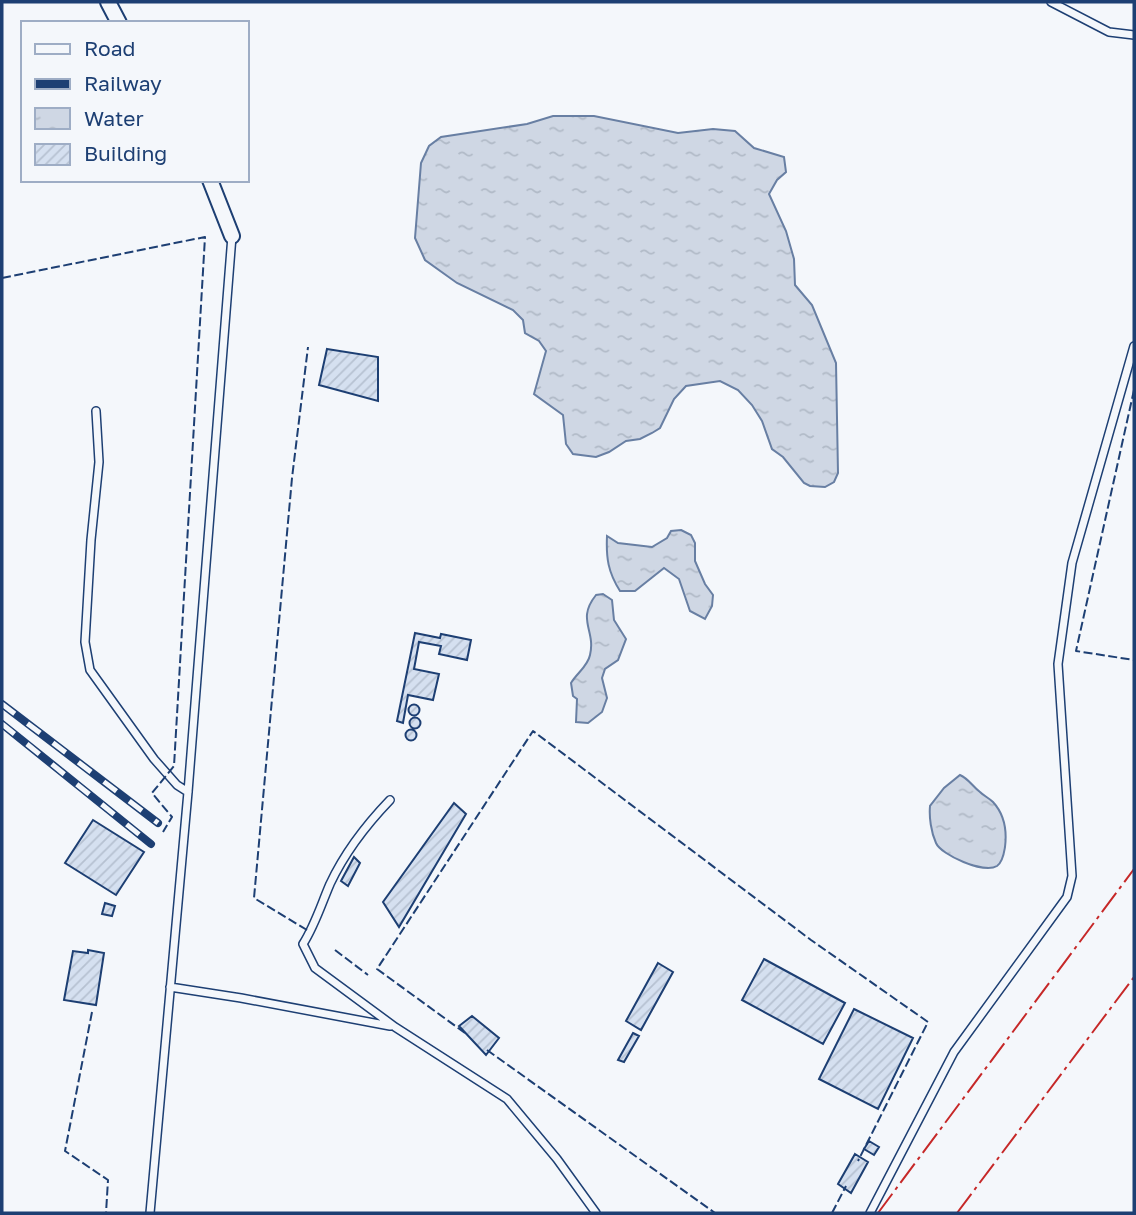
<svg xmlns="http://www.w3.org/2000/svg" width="1136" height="1215" viewBox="0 0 1136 1215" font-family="'Golos Text',sans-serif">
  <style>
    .water { fill: url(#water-ripples); stroke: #687fa3; stroke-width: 2 }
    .building { fill: url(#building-hatch); stroke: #1d3f73; stroke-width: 2 }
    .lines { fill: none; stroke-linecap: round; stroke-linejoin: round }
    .service-casing { stroke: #1d3f73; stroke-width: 10 }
    .minor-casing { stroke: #1d3f73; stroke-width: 18 }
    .service { stroke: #f4f7fb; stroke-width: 7 }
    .minor { stroke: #f4f7fb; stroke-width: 14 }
    .rail-casing { stroke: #1d3f73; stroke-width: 8 }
    .rail { stroke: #f4f7fb; stroke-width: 5; stroke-dasharray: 16; stroke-linecap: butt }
    .fence { stroke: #1d3f73; stroke-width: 2; stroke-dasharray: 9 3.5; stroke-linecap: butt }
    .power { stroke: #c62828; stroke-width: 2; stroke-dasharray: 24 5 3.5 5; stroke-linecap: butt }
  </style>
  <defs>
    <pattern id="water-ripples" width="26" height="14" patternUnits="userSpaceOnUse" patternTransform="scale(1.75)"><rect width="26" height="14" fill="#cfd7e4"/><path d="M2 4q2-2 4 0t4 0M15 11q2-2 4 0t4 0" fill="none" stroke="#b1bac7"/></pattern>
    <pattern id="building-hatch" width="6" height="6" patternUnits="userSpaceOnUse" patternTransform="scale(1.75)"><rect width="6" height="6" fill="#d5e0f0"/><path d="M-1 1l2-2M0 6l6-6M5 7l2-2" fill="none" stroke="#b6c1d1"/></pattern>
  </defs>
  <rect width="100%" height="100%" fill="#f4f7fb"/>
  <path class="water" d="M 553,116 L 594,116 L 678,133 L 713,129 L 735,131 L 754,148 L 784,157 L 786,172 L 777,180 L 769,194 L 786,231 L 794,259 L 795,285 L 812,305 L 836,363 L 838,473 L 834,482 L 825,487 L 810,486 L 804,483 L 783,457 L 772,449 L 762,421 L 752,405 L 738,390 L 720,381 L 686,386 L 674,399 L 660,428 L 652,433 L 640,439 L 626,441 L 609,452 L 596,457 L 573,454 L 566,444 L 563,415 L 534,394 L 546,351 L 539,341 L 525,333 L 523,320 L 513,310 L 457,283 L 425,260 L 415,238 L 421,163 L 429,146 L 441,137 L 527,124 Z
    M 681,530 L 691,535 L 695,543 L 695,561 L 705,584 L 713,595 L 712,606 L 705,619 L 690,611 L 679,579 L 664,568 L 635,591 L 620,591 C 608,572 606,558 607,536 L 618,543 L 652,547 L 667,538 L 671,531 Z
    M 603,594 L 612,600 L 614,620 L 626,639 L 618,660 L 605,669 L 602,678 L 607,698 L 602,712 L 588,723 L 576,722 L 577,699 L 573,696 L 571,683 C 577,673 588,666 590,655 C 596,630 576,620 596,595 Z
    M 960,775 C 969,779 972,786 980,792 C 984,796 989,798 993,802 C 1004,814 1007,831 1005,847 C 1004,853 1003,862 997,866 C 984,874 941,855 936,843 C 931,832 929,817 930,806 L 944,788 Z"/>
  <path class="building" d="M 327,349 L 378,357 L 378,401 L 319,385 Z
    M 415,633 L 440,638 L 441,634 L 471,640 L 467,660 L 439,654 L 441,646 L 419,642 L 414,669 L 439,674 L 433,700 L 408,695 L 403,723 L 397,721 Z
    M408.5 710a5.5 5.5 0 1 1 11 0a5.5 5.5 0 1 1-11 0Z
    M409.5 723a5.5 5.5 0 1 1 11 0a5.5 5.5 0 1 1-11 0Z
    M405.5 735a5.5 5.5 0 1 1 11 0a5.5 5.5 0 1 1-11 0Z
    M 454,803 L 466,814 L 399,927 L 383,902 Z
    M 93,820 L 144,852 L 116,895 L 65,863 Z
    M 354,857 L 360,863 L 348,886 L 341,881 Z
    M 105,903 L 115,906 L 112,916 L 102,914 Z
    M 88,950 L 104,953 L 96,1005 L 64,1000 L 73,951 L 88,953 Z
    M 764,959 L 845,1003 L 823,1044 L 742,1000 Z
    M 658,963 L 673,972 L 641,1030 L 626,1021 Z
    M 854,1009 L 913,1038 L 878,1109 L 819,1079 Z
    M 472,1016 L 499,1038 L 486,1055 L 459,1026 Z
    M 633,1033 L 639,1036 L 624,1062 L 618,1060 Z
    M 869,1141 L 879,1147 L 874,1155 L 864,1149 Z
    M 855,1154 L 868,1162 L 851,1193 L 838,1184 Z"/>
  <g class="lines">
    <defs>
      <path id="service" d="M 1051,2 L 1109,32 L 1134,35
        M 96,411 L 99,462 L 91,540 L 85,642 L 90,670 L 154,759 L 177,785 L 188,792
        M 390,800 C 365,826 345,852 330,884 C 321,905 315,925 303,944 L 315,968 L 395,1027 L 507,1099 L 557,1159 L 596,1213
        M 170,987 L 241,998 L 390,1026
        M 150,1213 L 188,792 L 232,236
        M 870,1213 L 954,1052 L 1067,897 L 1072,876 L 1058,664 L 1072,563 L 1134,346"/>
      <path id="minor" d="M 108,2 L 119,23
        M 210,180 L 232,236"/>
    </defs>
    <use href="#service" class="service-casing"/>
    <use href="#minor" class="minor-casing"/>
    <use href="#service" class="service"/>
    <use href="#minor" class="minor"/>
    <defs>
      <path id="rail" d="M 2,704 L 158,823
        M 2,724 L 151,844"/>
    </defs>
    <use href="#rail" class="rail-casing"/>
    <use href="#rail" class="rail"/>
    <path class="fence" d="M 2,278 L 205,237 L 174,766 L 152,793 L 172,817 L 163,832
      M 1134,390 L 1076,651 L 1134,660
      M 307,930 L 254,898 L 292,478 L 308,347
      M 335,950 L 368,975
      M 92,1012 L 65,1151 L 108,1180 L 106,1213
      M 465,1033 L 377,969 L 533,731 L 811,940 L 928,1022 L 858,1161
      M 487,1050 L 715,1213
      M 832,1213 L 846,1186"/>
    <path class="power" d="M 878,1213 L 1134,869
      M 957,1213 L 1134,977"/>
  </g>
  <rect width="1136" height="1215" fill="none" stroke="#1d3f73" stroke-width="7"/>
  <rect x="21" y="21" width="228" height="161" fill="#f4f7fb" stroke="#9eadc5" stroke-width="2"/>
  <rect x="35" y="44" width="35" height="10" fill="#f4f7fb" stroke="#9eadc5" stroke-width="2"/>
  <text x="84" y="56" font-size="21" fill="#1d3f73">Road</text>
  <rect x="35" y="79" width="35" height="10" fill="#1d3f73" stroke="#9eadc5" stroke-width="2"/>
  <text x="84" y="91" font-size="21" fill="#1d3f73">Railway</text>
  <rect x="35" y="108" width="35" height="21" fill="url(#water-ripples)" stroke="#9eadc5" stroke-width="2"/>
  <text x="84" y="126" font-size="21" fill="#1d3f73">Water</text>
  <rect x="35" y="144" width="35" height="21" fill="url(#building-hatch)" stroke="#9eadc5" stroke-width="2"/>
  <text x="84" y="161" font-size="21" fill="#1d3f73">Building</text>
</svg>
